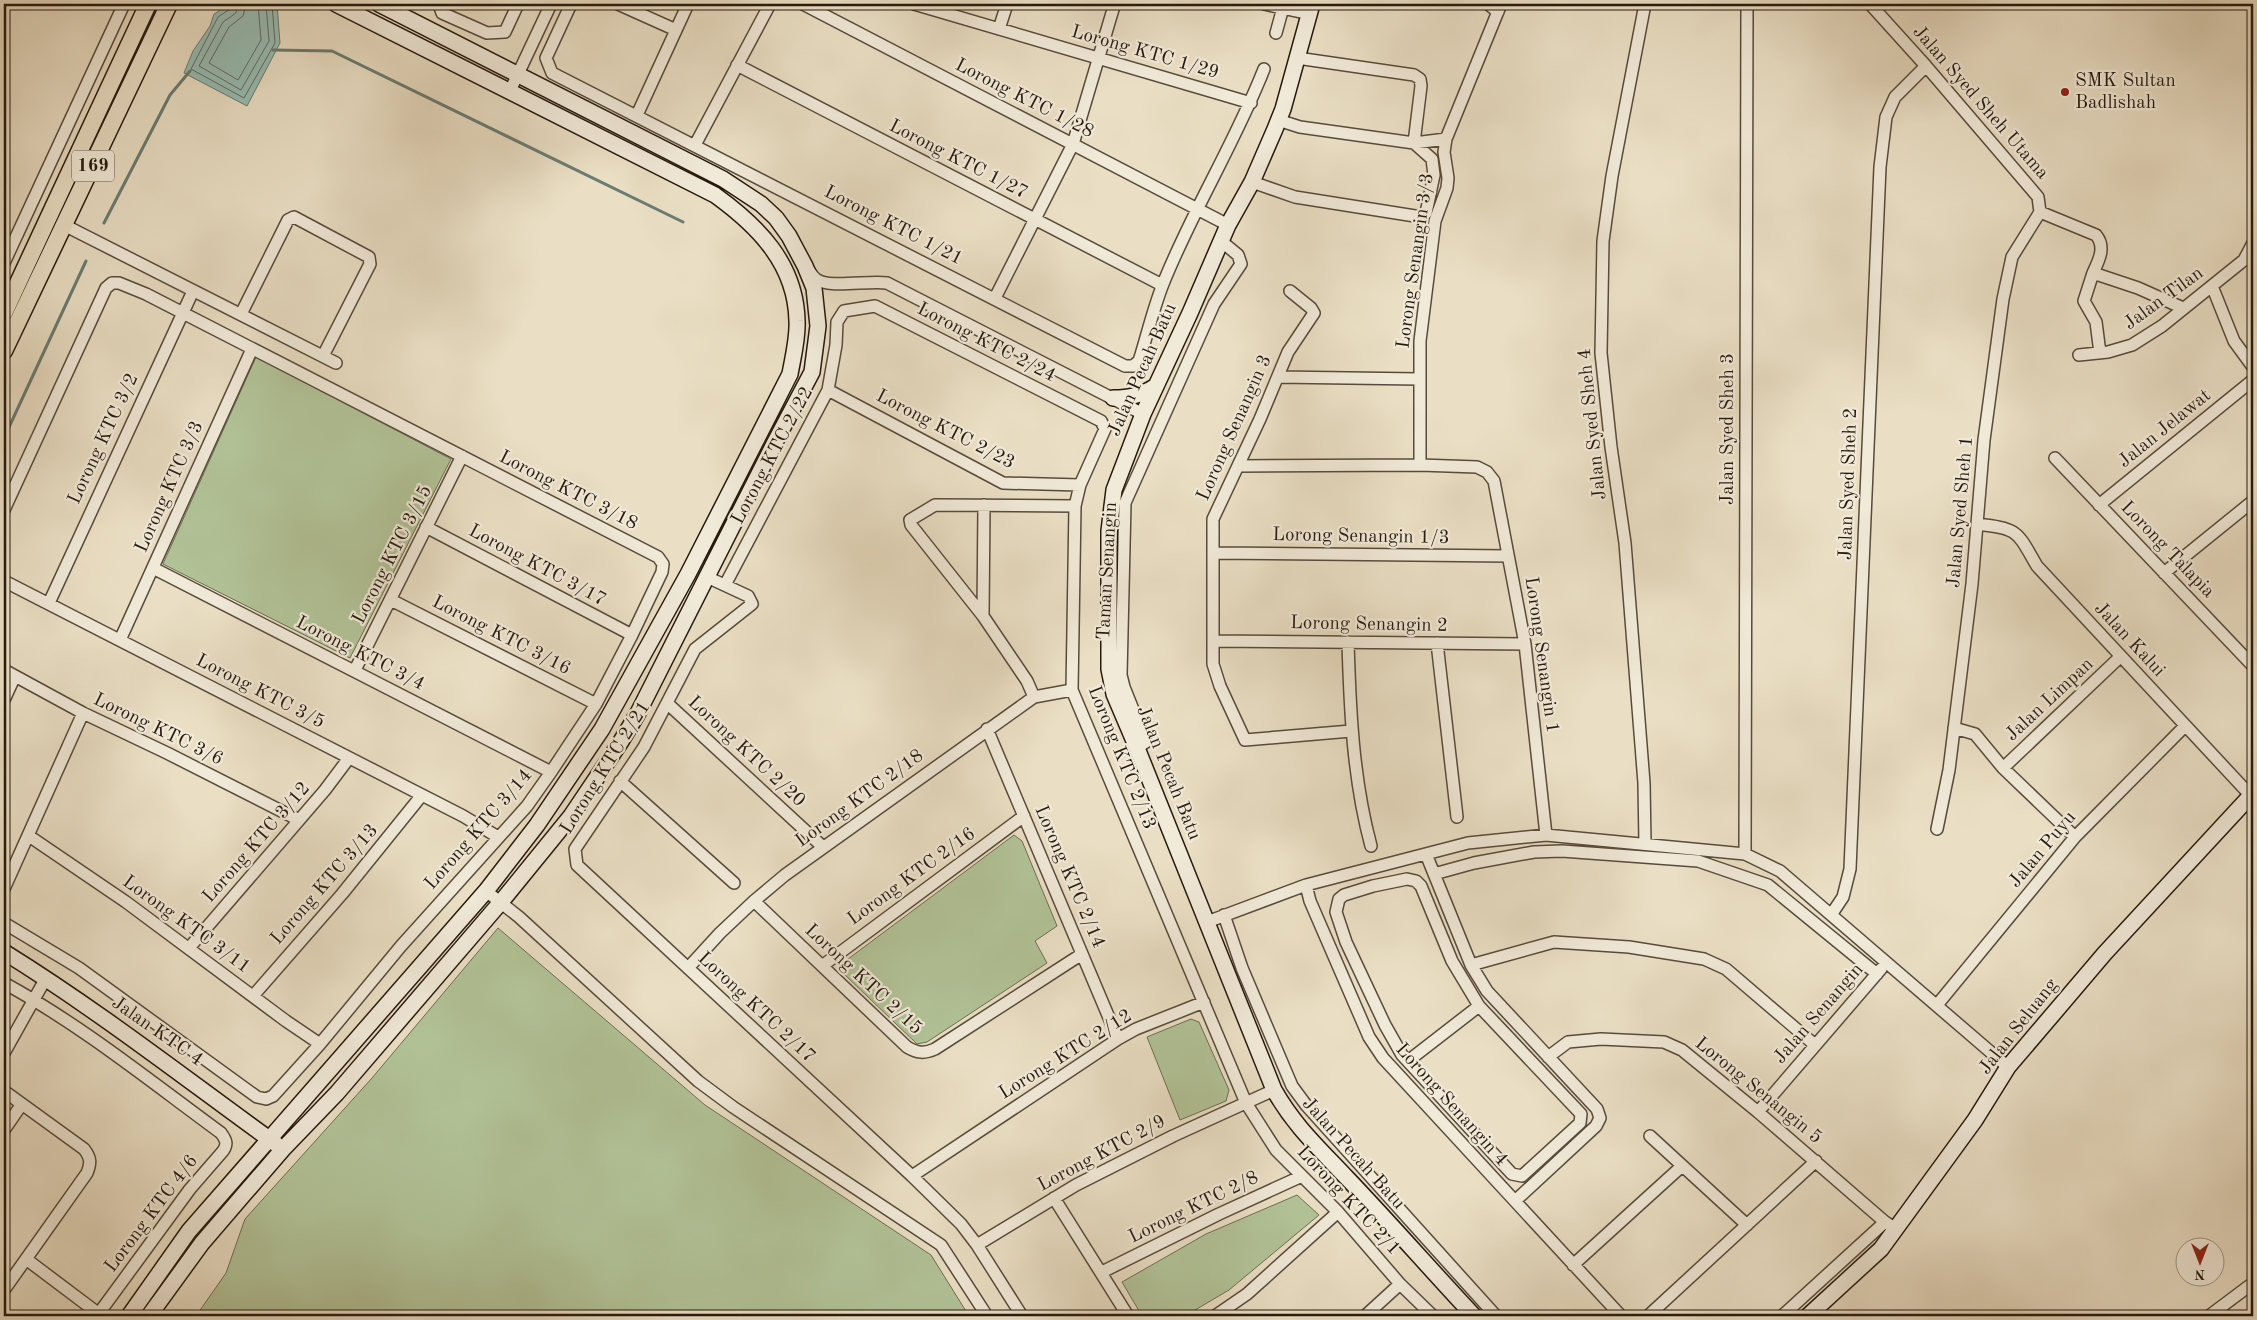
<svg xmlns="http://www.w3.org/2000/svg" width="2257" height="1320" viewBox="0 0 2257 1320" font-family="'Old Standard TT',serif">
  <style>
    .green { fill: #b2c398; stroke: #6c6e53 }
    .water { fill: #98bdb4; stroke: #6a7c72 }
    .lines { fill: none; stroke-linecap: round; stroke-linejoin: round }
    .shore { stroke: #5f6c61; stroke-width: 1 }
    .stream { stroke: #6a7c72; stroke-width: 3 }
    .street-casing { stroke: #574b3c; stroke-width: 14 }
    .secondary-casing { stroke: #261a0e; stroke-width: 18 }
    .primary-casing { stroke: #261a0e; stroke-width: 19 }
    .street { stroke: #f1ead9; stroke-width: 11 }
    .secondary { stroke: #f1ead9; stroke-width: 15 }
    .primary { stroke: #eadfc5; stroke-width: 16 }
    .poi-dot { fill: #8f2418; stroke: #f1ead9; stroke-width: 2 }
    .labels { text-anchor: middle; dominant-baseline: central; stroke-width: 4.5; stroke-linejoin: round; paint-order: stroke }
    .shield { fill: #f1ead9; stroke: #63584b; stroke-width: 1 }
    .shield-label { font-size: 18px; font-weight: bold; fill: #261a0e }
    .street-label { font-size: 19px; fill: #261a0e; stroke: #f1ead9 }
    .poi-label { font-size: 19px; fill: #261a0e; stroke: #f1ead9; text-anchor: start }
  </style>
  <rect width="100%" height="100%" fill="#eadfc5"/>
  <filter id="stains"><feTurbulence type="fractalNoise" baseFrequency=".004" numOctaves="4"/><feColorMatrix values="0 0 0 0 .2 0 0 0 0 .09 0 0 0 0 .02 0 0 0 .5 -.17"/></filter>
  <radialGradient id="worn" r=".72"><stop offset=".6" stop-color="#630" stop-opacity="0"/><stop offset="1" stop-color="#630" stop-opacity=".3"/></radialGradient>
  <path class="green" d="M 256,357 L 451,459 L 350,658 L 163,564 Z
    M 1014,835 L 1022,841 L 1057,926 L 1035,941 L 1047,963 L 927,1042 L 917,1044 L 844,974 L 844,962 Z
    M 498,928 L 705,1105 L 931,1255 L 969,1316 L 196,1316 L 226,1273 L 245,1219 L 372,1078 Z
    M 1191,1019 L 1199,1022 L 1229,1090 L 1226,1101 L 1180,1120 L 1147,1037 Z
    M 1297,1195 L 1319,1215 L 1229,1290 L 1185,1316 L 1142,1316 L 1122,1282 L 1206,1234 Z"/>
  <path class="water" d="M 248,4 L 277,4 L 280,43 L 247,106 L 184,73 L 193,51 L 210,26 L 214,14 L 229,5 Z"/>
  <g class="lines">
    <path class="shore" d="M 232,4 L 230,9 L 218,17 L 191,69 L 244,98 L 275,43 L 272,4
      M 238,4 L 236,13 L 223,22 L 199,66 L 241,90 L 269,41 L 266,4
      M 246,4 L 243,16 L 229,27 L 209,63 L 238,80 L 261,40 L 258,4"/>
    <path class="stream" d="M 273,50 L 332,51 L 683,222
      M 104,223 L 170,95 L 190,71
      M 4,438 L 86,261"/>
    <defs>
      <path id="street" d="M 439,4 L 442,13 L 487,33 L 505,32 L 518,4
        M 571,4 L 546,58 L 552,73 L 1125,366 L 1133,366 L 1139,361 C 1147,336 1153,309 1163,284 C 1192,211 1235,143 1264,69
        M 618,4 L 676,30
        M 803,4 L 1228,225
        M 914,4 L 1251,103
        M 1264,4 L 1310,14
        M 1488,4 L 1498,12
        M 1870,4 L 1926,66 L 2038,197 L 2040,212 L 2012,257 L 2003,299 L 1984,440 L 1972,584 L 1949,770 L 1937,829
        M 999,29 L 1007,4
        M 1276,33 L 1284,4
        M 737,65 L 1162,285
        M 510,91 L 551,4
        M 637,115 L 688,4
        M 1278,120 L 1300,127 L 1414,143 L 1446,139
        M 695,145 L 770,4
        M 1252,182 L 1295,197 L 1415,216 L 1423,216 L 1426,213 L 1434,175 L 1432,159 L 1414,143 L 1421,86 L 1420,79 L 1414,75 L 1297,58
        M 2040,212 L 2096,235 C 2106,247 2099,260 2093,273 L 2138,288 L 2183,308
        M 64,225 L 336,363
        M 4,263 L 124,4
        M 808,269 C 810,272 813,277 816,279 C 829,289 869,280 887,283 L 1143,414
        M 2093,273 L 2084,301 L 2096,322 L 2100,353
        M 2212,286 L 2234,341 L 2253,367
        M 1290,291 L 1311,308 L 1314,313 L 1288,352 L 1260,419 L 1213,519 L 1213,664 L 1220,686 L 1245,740 L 1351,731
        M 995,298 L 1073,144 L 1114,6
        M 241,314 L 288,220 L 294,217 L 369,257 L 370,264 L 323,356
        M 4,321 L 15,327
        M 2079,355 L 2108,352 L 2132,345 L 2162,326 L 2244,260 L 2253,243
        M 1278,377 L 1419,379
        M 828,390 L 1003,483 L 1080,485
        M 2055,458 L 2253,666
        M 1420,465 L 1420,341 L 1435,221 L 1447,188 L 1448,178 L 1444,152 L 1446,139 L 1501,4
        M 1238,466 L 1420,465 L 1477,467 L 1487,472 L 1494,481 L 1525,644 L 1546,835
        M 2099,505 L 2253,380
        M 4,510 L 106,288 L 112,283 L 119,283 L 146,294 L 658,557 L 663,564 L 662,572 L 632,635 L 596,704 L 551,772 L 527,806 L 401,946 L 320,1044 L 273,1096 L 266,1099 L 257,1097 L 79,968 L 4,923
        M 1977,524 C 2019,529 2016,530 2037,566 L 2251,796
        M 426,527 L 632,635
        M 1213,553 L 1508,556
        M 153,568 L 551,772
        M 2164,573 L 2253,501
        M 707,577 L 748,596 L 752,604 L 695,649 L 644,747 L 575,849 L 577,865 L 912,1176 L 961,1224 L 977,1245 L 1022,1316
        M 4,581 L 463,816 L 498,837
        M 725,585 L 828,390 L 836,345 L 837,322 L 844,311 L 875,306 L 1101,421 L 1105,429 L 1080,485 L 1075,506 L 1072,690 L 1246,1103 L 1276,1150 L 1338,1212 L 1400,1284 L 1433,1316
        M 391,600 L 596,704
        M 49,603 L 193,291
        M 983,616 L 984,505
        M 120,640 L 252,349
        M 1213,641 L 1525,644
        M 1348,642 C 1350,711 1353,779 1371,846
        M 1437,643 L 1457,817
        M 4,670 L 83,713 L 167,753 L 299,820
        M 355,670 L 462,456
        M 1034,697 L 1027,681 L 983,616 L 911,525 L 910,520 L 935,505 L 1075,506
        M 4,700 L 15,676
        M 667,703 L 823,847
        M 1954,728 L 1975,734 L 2003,768 L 2075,837
        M 987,729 L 1118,1039
        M 1137,748 L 1146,742 L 1124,687 L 1121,675 L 1125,503 L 1214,304 L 1241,264 L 1238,255 L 1221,241
        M 2003,768 L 2120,657
        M 620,781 L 734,883
        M 29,836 L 126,902 L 286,1021 L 320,1044
        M 1645,844 L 1644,783 L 1625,543 L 1611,447 L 1601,353 L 1603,241 L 1612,176 L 1645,4
        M 1426,854 L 1471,965 L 1487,991 L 1597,1109 L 1600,1118 L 1596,1126 L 1515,1201
        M 1745,854 L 1747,4
        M 1434,874 L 1474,863 L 1534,852 L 1562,851 L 1698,861 L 1768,885 L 1877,974
        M 1407,879 L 1416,881 L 1421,886 L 1452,961 L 1479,1006 L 1581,1114 L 1580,1123 L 1522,1176 L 1512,1174 L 1402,1055 L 1385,1025 L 1346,942 L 1336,912 L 1339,899 L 1344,895 L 1373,886 Z
        M 1306,885 L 1310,901 L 1369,1037 L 1383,1058 L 1621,1316
        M 4,889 L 83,713
        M 486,891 L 519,917 L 698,1081 L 733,1107 L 941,1245 L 987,1316
        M 754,901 L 907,1047 C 917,1053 924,1054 935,1049 L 1082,954
        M 1224,915 L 1242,968 L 1292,1086 L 1306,1105 L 1496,1316
        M 1831,915 L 1843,897 L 1850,869 L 1880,167 L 1886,117 L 1895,97 L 1926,66
        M 1207,922 L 1306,885 L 1468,843 L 1546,835 L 1745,854 L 1780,871 L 2008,1067
        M 189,948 L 325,790 L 349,758
        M 1471,965 L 1554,942 L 1629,947 L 1704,959 L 1726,969 L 1815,1045
        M 822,966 L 1024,816
        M 688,968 L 720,933 L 754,901 L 785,875 L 1034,697 L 1072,690
        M 4,983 C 81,1025 150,1081 221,1133 C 226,1140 228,1144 223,1151 L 190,1189 L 97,1316
        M 253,996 L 342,894 L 422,795
        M 1937,1005 L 2075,837 L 2185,726
        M 4,1053 L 46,978
        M 1548,1057 L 1568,1042 L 1601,1039 L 1664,1042 L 1682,1050 L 1758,1112 L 1885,1222 L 1896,1229
        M 1408,1061 L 1479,1006
        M 4,1091 L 84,1149 C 91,1158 91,1163 87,1173 L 4,1290
        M 1758,1112 L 1881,969
        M 4,1130 L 22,1104
        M 1650,1136 L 1747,1225
        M 912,1176 L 1118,1039 L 1136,1029 L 1204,1002
        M 1054,1198 L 1128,1316
        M 977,1245 L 1076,1185 L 1173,1136 L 1274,1090
        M 26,1259 L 99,1314
        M 1573,1265 L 1682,1166
        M 1102,1272 L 1219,1214 L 1302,1176
        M 1215,1316 L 1247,1294 L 1338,1212
        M 1365,1316 L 1400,1284
        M 1648,1316 L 1816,1161
        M 1782,1316 L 1885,1222
        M 2209,1316 L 2253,1283"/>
      <path id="secondary" d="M 1312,4 L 1283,109 L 1275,129 L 1252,182 L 1228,225 L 1190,313 L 1143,414 L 1114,490 L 1109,531 L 1109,669 L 1114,694 L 1137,748 L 1274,1090 C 1295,1127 1319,1148 1347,1178 C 1390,1223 1431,1270 1474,1316
        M 1113,398 C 1130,398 1142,395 1156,386
        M 4,952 C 99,1011 186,1079 276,1144
        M 129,1316 L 189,1231 L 486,891 L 537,825 L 602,729 L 688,574 L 790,374 C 793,357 798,338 797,321 C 796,264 758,226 715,195 L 336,4
        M 149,1316 L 202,1243 L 283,1149 L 337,1093 L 501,902 L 571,816 L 620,743 L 638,713 L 773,446 L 812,372 L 818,326 L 814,288 L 805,266 L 789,236 L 776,218 L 761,204 L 723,179 L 379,4
        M 1808,1316 L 1881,1249 L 1975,1120 L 2008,1067 L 2105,953 L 2253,793"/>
      <path id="primary" d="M 4,313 L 148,4
        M 4,351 L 169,4"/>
    </defs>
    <use href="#street" class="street-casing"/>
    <use href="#secondary" class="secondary-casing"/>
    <use href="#primary" class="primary-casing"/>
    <use href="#street" class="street"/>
    <use href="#secondary" class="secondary"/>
    <use href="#primary" class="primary"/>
  </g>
  <circle class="poi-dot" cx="2065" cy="92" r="5"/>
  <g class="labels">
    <rect class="shield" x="72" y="150.5" width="42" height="31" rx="4"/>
    <g class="shield-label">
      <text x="93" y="166">169</text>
    </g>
    <g class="street-label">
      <text transform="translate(1145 53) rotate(16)">Lorong KTC 1/29</text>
      <text transform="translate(1024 99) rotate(27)">Lorong KTC 1/28</text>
      <text transform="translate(1980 103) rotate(49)">Jalan Syed Sheh Utama</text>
      <text transform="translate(958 160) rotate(27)">Lorong KTC 1/27</text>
      <text transform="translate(893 226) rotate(27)">Lorong KTC 1/21</text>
      <text transform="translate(1416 261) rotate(-82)">Lorong Senangin 3/3</text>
      <text transform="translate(2164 299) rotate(-36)">Jalan Tilan</text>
      <text transform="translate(986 343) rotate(27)">Lorong KTC 2/24</text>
      <text transform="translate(1143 370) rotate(-66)">Jalan Pecah Batu</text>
      <text transform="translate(1593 424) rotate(-96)">Jalan Syed Sheh 4</text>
      <text transform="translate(1235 428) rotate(-66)">Lorong Senangin 3</text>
      <text transform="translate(1728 429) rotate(-90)">Jalan Syed Sheh 3</text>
      <text transform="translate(2165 429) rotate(-39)">Jalan Jelawat</text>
      <text transform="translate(945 430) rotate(27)">Lorong KTC 2/23</text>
      <text transform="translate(104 439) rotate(-65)">Lorong KTC 3/2</text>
      <text transform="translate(773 456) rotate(-62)">Lorong KTC 2/22</text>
      <text transform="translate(1849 484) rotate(-88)">Jalan Syed Sheh 2</text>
      <text transform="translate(170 487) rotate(-66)">Lorong KTC 3/3</text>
      <text transform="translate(568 491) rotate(27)">Lorong KTC 3/18</text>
      <text transform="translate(1961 512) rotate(-85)">Jalan Syed Sheh 1</text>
      <text transform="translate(1361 537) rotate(1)">Lorong Senangin 1/3</text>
      <text transform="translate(2167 550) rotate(46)">Lorong Talapia</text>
      <text transform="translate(393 555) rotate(-63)">Lorong KTC 3/15</text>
      <text transform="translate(537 566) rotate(28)">Lorong KTC 3/17</text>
      <text transform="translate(1108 571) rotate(-87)">Taman Senangin</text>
      <text transform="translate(1369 625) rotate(1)">Lorong Senangin 2</text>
      <text transform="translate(501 636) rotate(27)">Lorong KTC 3/16</text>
      <text transform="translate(2129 640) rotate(47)">Jalan Kalui</text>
      <text transform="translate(360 654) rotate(27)">Lorong KTC 3/4</text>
      <text transform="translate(1541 655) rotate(82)">Lorong Senangin 1</text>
      <text transform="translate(260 692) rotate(27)">Lorong KTC 3/5</text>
      <text transform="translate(2050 700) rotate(-43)">Jalan Limpan</text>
      <text transform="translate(158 730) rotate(26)">Lorong KTC 3/6</text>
      <text transform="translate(746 752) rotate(43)">Lorong KTC 2/20</text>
      <text transform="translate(1121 758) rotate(68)">Lorong KTC 2/13</text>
      <text transform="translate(606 768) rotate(-58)">Lorong KTC 2/21</text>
      <text transform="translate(1168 773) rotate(68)">Jalan Pecah Batu</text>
      <text transform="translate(860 799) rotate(-36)">Lorong KTC 2/18</text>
      <text transform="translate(479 830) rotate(-49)">Lorong KTC 3/14</text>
      <text transform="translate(257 843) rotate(-49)">Lorong KTC 3/12</text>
      <text transform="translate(2043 850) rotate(-50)">Jalan Puyu</text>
      <text transform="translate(912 877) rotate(-36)">Lorong KTC 2/16</text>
      <text transform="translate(1069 877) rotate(67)">Lorong KTC 2/14</text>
      <text transform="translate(325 885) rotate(-49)">Lorong KTC 3/13</text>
      <text transform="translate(186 925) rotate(36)">Lorong KTC 3/11</text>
      <text transform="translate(863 980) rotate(43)">Lorong KTC 2/15</text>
      <text transform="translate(756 1008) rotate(43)">Lorong KTC 2/17</text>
      <text transform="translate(1819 1014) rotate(-49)">Jalan Senangin</text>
      <text transform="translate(2019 1027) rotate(-52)">Jalan Seluang</text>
      <text transform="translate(157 1032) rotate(35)">Jalan KTC 4</text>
      <text transform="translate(1066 1055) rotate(-32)">Lorong KTC 2/12</text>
      <text transform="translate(1758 1091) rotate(39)">Lorong Senangin 5</text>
      <text transform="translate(1451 1105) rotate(48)">Lorong Senangin 4</text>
      <text transform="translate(1102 1154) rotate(-28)">Lorong KTC 2/9</text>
      <text transform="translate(1353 1154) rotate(48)">Jalan Pecah Batu</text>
      <text transform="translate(1348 1201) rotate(47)">Lorong KTC 2/1</text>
      <text transform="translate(1194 1208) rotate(-26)">Lorong KTC 2/8</text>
      <text transform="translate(152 1214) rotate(-53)">Lorong KTC 4/6</text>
    </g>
    <g class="poi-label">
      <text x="2075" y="81">SMK Sultan<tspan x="2075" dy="22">Badlishah</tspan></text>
    </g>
  </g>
  <rect width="2257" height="1320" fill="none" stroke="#eadfc5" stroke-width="20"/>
  <rect x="5" y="5" width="2247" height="1310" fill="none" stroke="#261a0e" stroke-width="2.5"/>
  <rect x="10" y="10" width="2237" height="1300" fill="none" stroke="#261a0e"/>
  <g transform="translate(2200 1262) rotate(180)"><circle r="24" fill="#f1ead9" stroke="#a09788"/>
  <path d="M0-4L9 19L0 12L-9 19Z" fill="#8f2418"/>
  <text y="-8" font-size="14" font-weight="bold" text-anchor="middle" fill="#261a0e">N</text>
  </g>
  <rect width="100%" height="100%" filter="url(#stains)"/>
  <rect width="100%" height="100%" fill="url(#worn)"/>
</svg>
